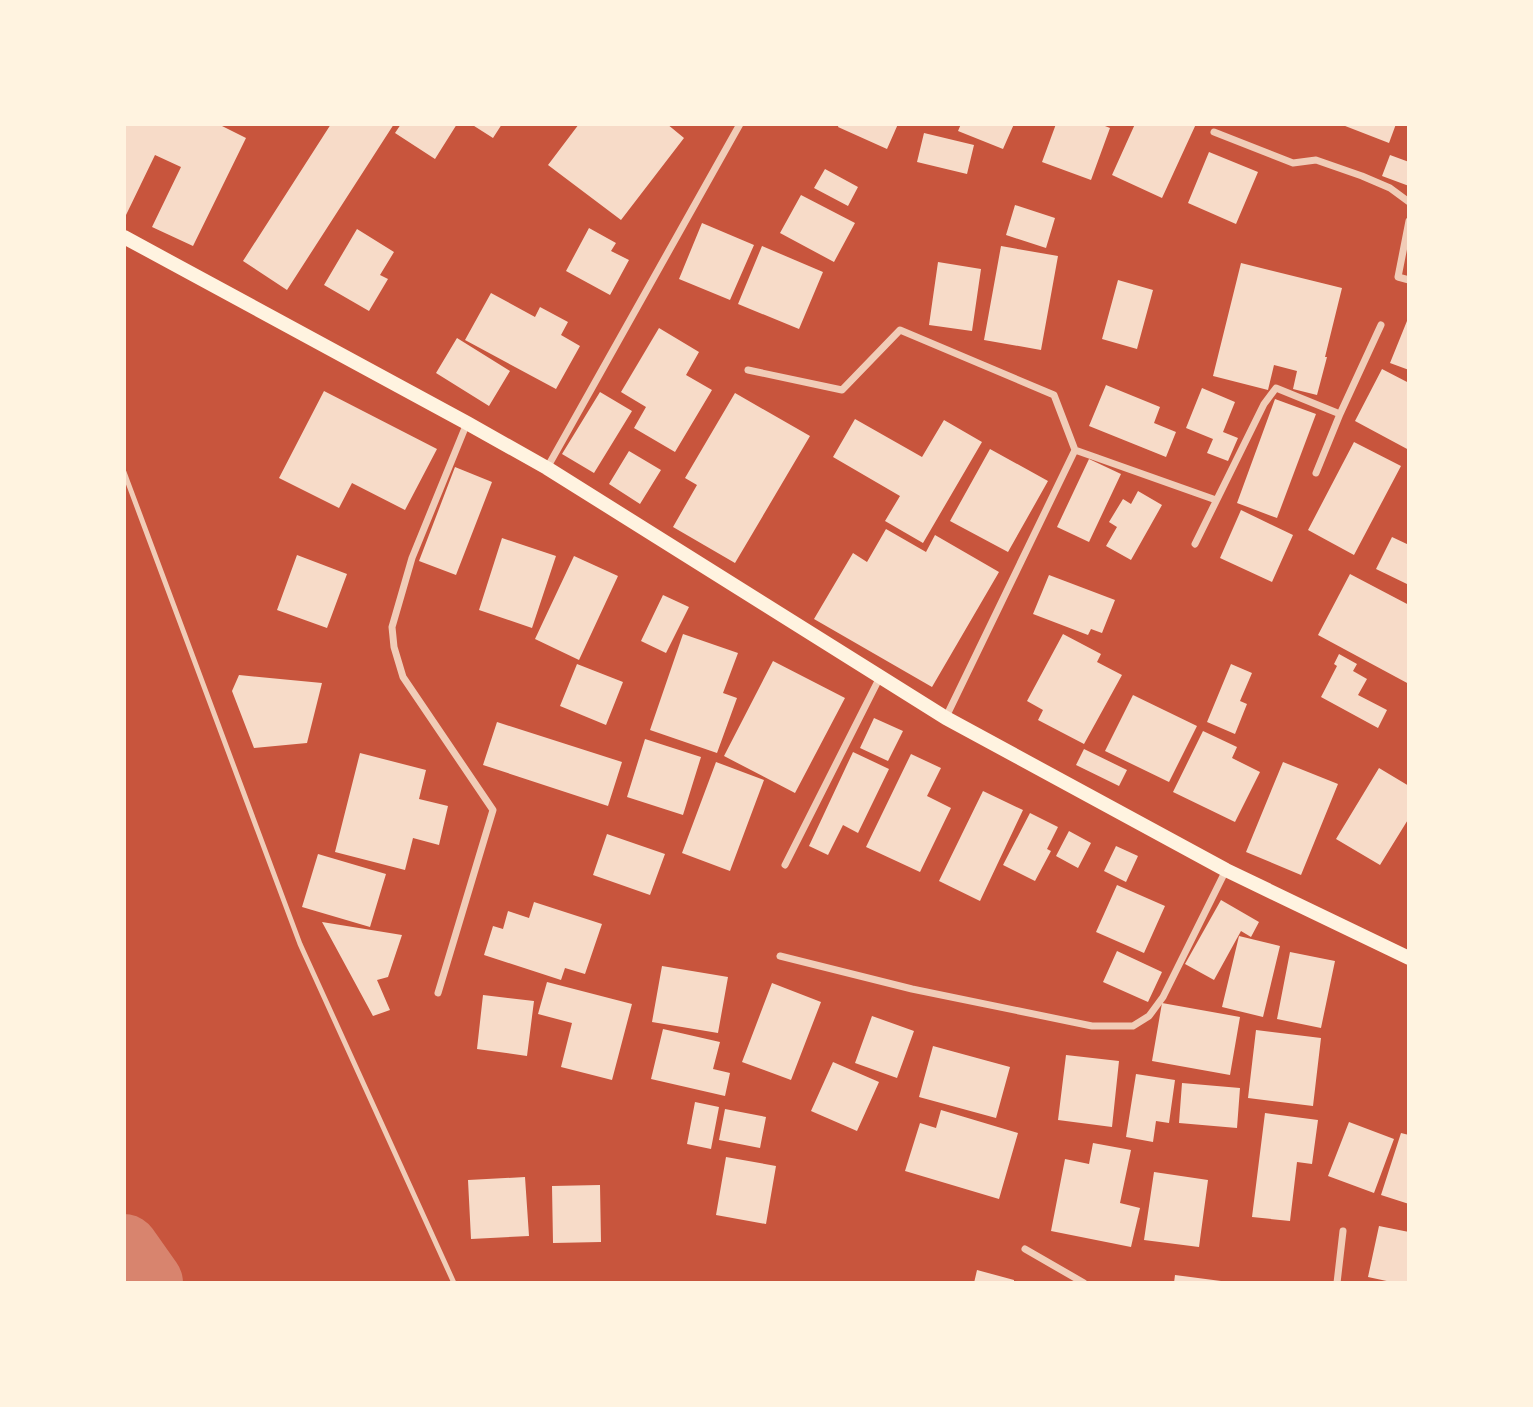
<svg xmlns="http://www.w3.org/2000/svg" width="1533" height="1407" viewBox="0 0 1533 1407" font-family="Commissioner,sans-serif">
  <style>
    .lines { fill: none; stroke-linecap: round; stroke-linejoin: round }
    .taxiway { stroke: #d8846e; stroke-width: 70 }
    .building { fill: #f7dbc8 }
    .service { stroke: #f1ccb7; stroke-width: 5 }
    .minor { stroke: #f1ccb7; stroke-width: 7 }
    .secondary { stroke: #fff3e0; stroke-width: 14 }
  </style>
  <rect width="100%" height="100%" fill="#c8553d"/>
  <g class="lines">
    <path class="taxiway" d="M 124,1249 L 148,1283"/>
  </g>
  <path class="building" d="M 124,124 L 218,124 L 246,138 L 193,246 L 152,227 L 181,167 L 155,155 L 126,215 L 124,213 Z
    M 331,124 L 394,124 L 287,290 L 243,261 Z
    M 401,124 L 457,124 L 435,159 L 395,133 Z
    M 471,124 L 502,124 L 493,138 Z
    M 579,124 L 667,124 L 684,138 L 621,220 L 548,165 Z
    M 839,124 L 898,124 L 887,149 L 838,127 Z
    M 961,124 L 1014,124 L 1003,149 L 958,131 Z
    M 1056,124 L 1100,124 L 1110,128 L 1091,180 L 1042,162 Z
    M 1135,124 L 1196,124 L 1162,198 L 1112,175 Z
    M 1340,124 L 1396,124 L 1389,143 Z
    M 924,133 L 974,145 L 967,174 L 917,162 Z
    M 1209,152 L 1258,172 L 1236,224 L 1188,203 Z
    M 1390,155 L 1409,162 L 1409,186 L 1382,176 Z
    M 825,169 L 858,187 L 848,206 L 814,188 Z
    M 801,195 L 855,223 L 834,262 L 780,233 Z
    M 1015,205 L 1055,218 L 1046,248 L 1006,235 Z
    M 702,223 L 754,245 L 730,300 L 679,279 Z
    M 589,228 L 616,243 L 611,251 L 629,260 L 610,295 L 566,271 Z
    M 357,229 L 394,252 L 380,275 L 388,279 L 369,311 L 324,285 Z
    M 762,246 L 823,272 L 799,329 L 738,304 Z
    M 1001,246 L 1058,256 L 1041,350 L 984,340 Z
    M 938,262 L 981,269 L 972,331 L 929,325 Z
    M 1241,263 L 1342,288 L 1325,357 L 1327,357 L 1317,395 L 1293,389 L 1297,371 L 1274,365 L 1268,390 L 1213,376 Z
    M 1118,280 L 1153,290 L 1137,349 L 1102,339 Z
    M 491,293 L 535,317 L 540,307 L 568,322 L 561,335 L 580,346 L 556,389 L 465,340 Z
    M 1409,316 L 1409,370 L 1390,363 Z
    M 659,328 L 699,352 L 686,375 L 712,390 L 675,452 L 634,428 L 646,407 L 621,392 Z
    M 457,338 L 510,371 L 489,406 L 436,373 Z
    M 1382,369 L 1409,383 L 1409,450 L 1355,421 Z
    M 1106,385 L 1160,407 L 1154,423 L 1176,432 L 1166,457 L 1089,426 Z
    M 1202,388 L 1235,402 L 1223,432 L 1238,438 L 1228,461 L 1207,453 L 1213,439 L 1186,428 Z
    M 324,391 L 437,449 L 405,510 L 352,483 L 339,508 L 279,478 Z
    M 600,392 L 632,411 L 594,473 L 562,454 Z
    M 735,393 L 810,436 L 735,563 L 673,527 L 697,485 L 685,478 Z
    M 1275,399 L 1316,414 L 1277,518 L 1237,503 Z
    M 855,419 L 922,457 L 944,420 L 982,442 L 923,543 L 885,521 L 900,496 L 833,457 Z
    M 1354,442 L 1401,466 L 1354,555 L 1308,530 Z
    M 990,449 L 1048,481 L 1008,552 L 950,521 Z
    M 629,451 L 661,470 L 640,504 L 609,484 Z
    M 1089,459 L 1121,474 L 1089,542 L 1057,527 Z
    M 455,467 L 492,482 L 456,575 L 419,561 Z
    M 1138,491 L 1162,505 L 1131,560 L 1106,546 L 1117,527 L 1109,522 L 1123,499 L 1131,504 Z
    M 1241,510 L 1293,535 L 1272,582 L 1220,558 Z
    M 886,529 L 926,552 L 935,535 L 999,572 L 932,687 L 814,619 L 853,553 L 867,562 Z
    M 1392,537 L 1409,545 L 1409,585 L 1376,569 Z
    M 502,538 L 556,556 L 532,628 L 479,610 Z
    M 297,555 L 347,574 L 327,628 L 277,610 Z
    M 574,556 L 618,576 L 579,660 L 535,639 Z
    M 1350,574 L 1409,605 L 1409,684 L 1318,635 Z
    M 1049,575 L 1115,600 L 1102,633 L 1091,629 L 1088,635 L 1033,614 Z
    M 663,595 L 689,607 L 666,653 L 641,641 Z
    M 683,634 L 738,653 L 723,693 L 737,698 L 717,753 L 650,730 Z
    M 1063,634 L 1101,654 L 1097,662 L 1122,675 L 1084,744 L 1038,720 L 1043,710 L 1027,701 Z
    M 1339,654 L 1357,664 L 1353,671 L 1367,679 L 1358,695 L 1387,710 L 1378,728 L 1321,697 L 1337,666 L 1334,664 Z
    M 773,661 L 845,698 L 795,793 L 724,756 Z
    M 577,664 L 623,682 L 606,725 L 560,706 Z
    M 1231,664 L 1252,673 L 1240,701 L 1247,704 L 1235,734 L 1207,722 Z
    M 239,675 L 322,683 L 307,743 L 254,748 L 232,691 Z
    M 1133,695 L 1197,726 L 1169,782 L 1105,751 Z
    M 874,718 L 903,731 L 888,761 L 860,748 Z
    M 497,722 L 622,762 L 608,806 L 483,765 Z
    M 1203,731 L 1237,747 L 1232,758 L 1260,772 L 1235,822 L 1173,792 Z
    M 645,739 L 701,757 L 683,815 L 627,797 Z
    M 1084,749 L 1127,770 L 1119,786 L 1076,765 Z
    M 853,752 L 889,769 L 858,833 L 843,825 L 828,855 L 809,846 Z
    M 360,753 L 426,770 L 419,799 L 448,806 L 439,845 L 413,838 L 405,870 L 335,852 Z
    M 911,754 L 941,768 L 927,796 L 951,808 L 920,872 L 866,847 Z
    M 716,762 L 764,780 L 730,871 L 682,853 Z
    M 1283,762 L 1338,784 L 1301,875 L 1246,852 Z
    M 1379,768 L 1409,786 L 1409,818 L 1380,865 L 1336,839 Z
    M 983,791 L 1023,810 L 980,901 L 939,881 Z
    M 1030,813 L 1058,827 L 1047,849 L 1051,851 L 1035,881 L 1003,865 Z
    M 1069,831 L 1091,843 L 1078,868 L 1056,856 Z
    M 607,834 L 665,854 L 650,895 L 593,875 Z
    M 1116,846 L 1138,856 L 1126,882 L 1104,871 Z
    M 318,854 L 386,874 L 370,927 L 302,907 Z
    M 1117,885 L 1165,906 L 1144,953 L 1096,932 Z
    M 1221,900 L 1259,922 L 1251,937 L 1241,931 L 1214,980 L 1185,964 Z
    M 534,902 L 602,924 L 585,974 L 565,968 L 561,980 L 484,955 L 493,926 L 503,929 L 508,911 L 529,918 Z
    M 322,922 L 402,935 L 388,977 L 377,980 L 390,1010 L 373,1016 Z
    M 1239,936 L 1280,946 L 1263,1017 L 1222,1007 Z
    M 1117,951 L 1162,972 L 1148,1002 L 1103,982 Z
    M 1290,952 L 1335,961 L 1321,1028 L 1277,1019 Z
    M 662,966 L 728,977 L 718,1033 L 652,1022 Z
    M 547,982 L 632,1004 L 612,1080 L 561,1067 L 572,1023 L 538,1014 Z
    M 772,983 L 821,1002 L 791,1080 L 742,1062 Z
    M 483,995 L 534,1001 L 527,1056 L 477,1049 Z
    M 1162,1003 L 1240,1017 L 1230,1075 L 1152,1061 Z
    M 872,1016 L 914,1031 L 897,1078 L 855,1063 Z
    M 663,1029 L 720,1042 L 713,1069 L 730,1073 L 725,1096 L 651,1079 Z
    M 1256,1030 L 1321,1038 L 1313,1106 L 1248,1098 Z
    M 933,1046 L 1010,1067 L 996,1118 L 919,1097 Z
    M 1066,1055 L 1119,1061 L 1112,1127 L 1058,1120 Z
    M 833,1062 L 879,1082 L 857,1131 L 811,1111 Z
    M 1136,1074 L 1175,1080 L 1169,1123 L 1156,1121 L 1153,1142 L 1126,1137 Z
    M 1182,1083 L 1240,1088 L 1237,1128 L 1179,1123 Z
    M 695,1102 L 719,1107 L 711,1149 L 687,1144 Z
    M 725,1109 L 766,1117 L 760,1148 L 719,1140 Z
    M 941,1110 L 1018,1133 L 999,1199 L 905,1171 L 920,1123 L 936,1128 Z
    M 1265,1113 L 1318,1120 L 1312,1164 L 1297,1162 L 1290,1221 L 1252,1217 Z
    M 1349,1122 L 1394,1139 L 1374,1193 L 1328,1176 Z
    M 1401,1133 L 1409,1135 L 1409,1204 L 1381,1195 Z
    M 1093,1143 L 1131,1150 L 1120,1203 L 1140,1208 L 1131,1247 L 1051,1231 L 1065,1159 L 1089,1164 Z
    M 726,1157 L 776,1166 L 766,1224 L 716,1215 Z
    M 1154,1172 L 1208,1180 L 1199,1247 L 1144,1240 Z
    M 525,1177 L 529,1236 L 471,1239 L 468,1180 Z
    M 600,1185 L 601,1242 L 553,1243 L 552,1186 Z
    M 1379,1226 L 1409,1232 L 1409,1283 L 1396,1283 L 1368,1277 Z
    M 977,1270 L 1014,1280 L 1014,1283 L 974,1283 Z
    M 1175,1275 L 1221,1281 L 1221,1283 L 1174,1283 Z"/>
  <g class="lines">
    <path class="service" d="M 124,472 L 300,944 L 454,1283"/>
    <path class="minor" d="M 1214,132 L 1293,163 L 1316,160 L 1362,176 L 1390,188 L 1409,202
      M 1409,221 L 1398,277 L 1409,280
      M 748,370 L 842,390 L 900,330 L 1054,395 L 1075,450 L 946,717
      M 1075,450 L 1216,500
      M 547,468 L 740,124
      M 1316,473 L 1340,414 L 1381,325
      M 1195,544 L 1264,404 L 1276,388 L 1340,414
      M 785,865 L 880,677
      M 780,956 L 912,989 L 1092,1026 L 1133,1026 L 1149,1016 L 1163,997 L 1226,870
      M 438,993 L 493,810 L 403,677 L 394,647 L 392,627 L 412,558 L 467,423
      M 1025,1249 L 1084,1283
      M 1337,1283 L 1343,1231"/>
    <path class="secondary" d="M 124,237 L 467,423 L 547,468 L 946,718 L 1226,870 L 1409,958"/>
  </g>
  <rect width="1533" height="1407" fill="none" stroke="#fff3e0" stroke-width="252"/>
</svg>
